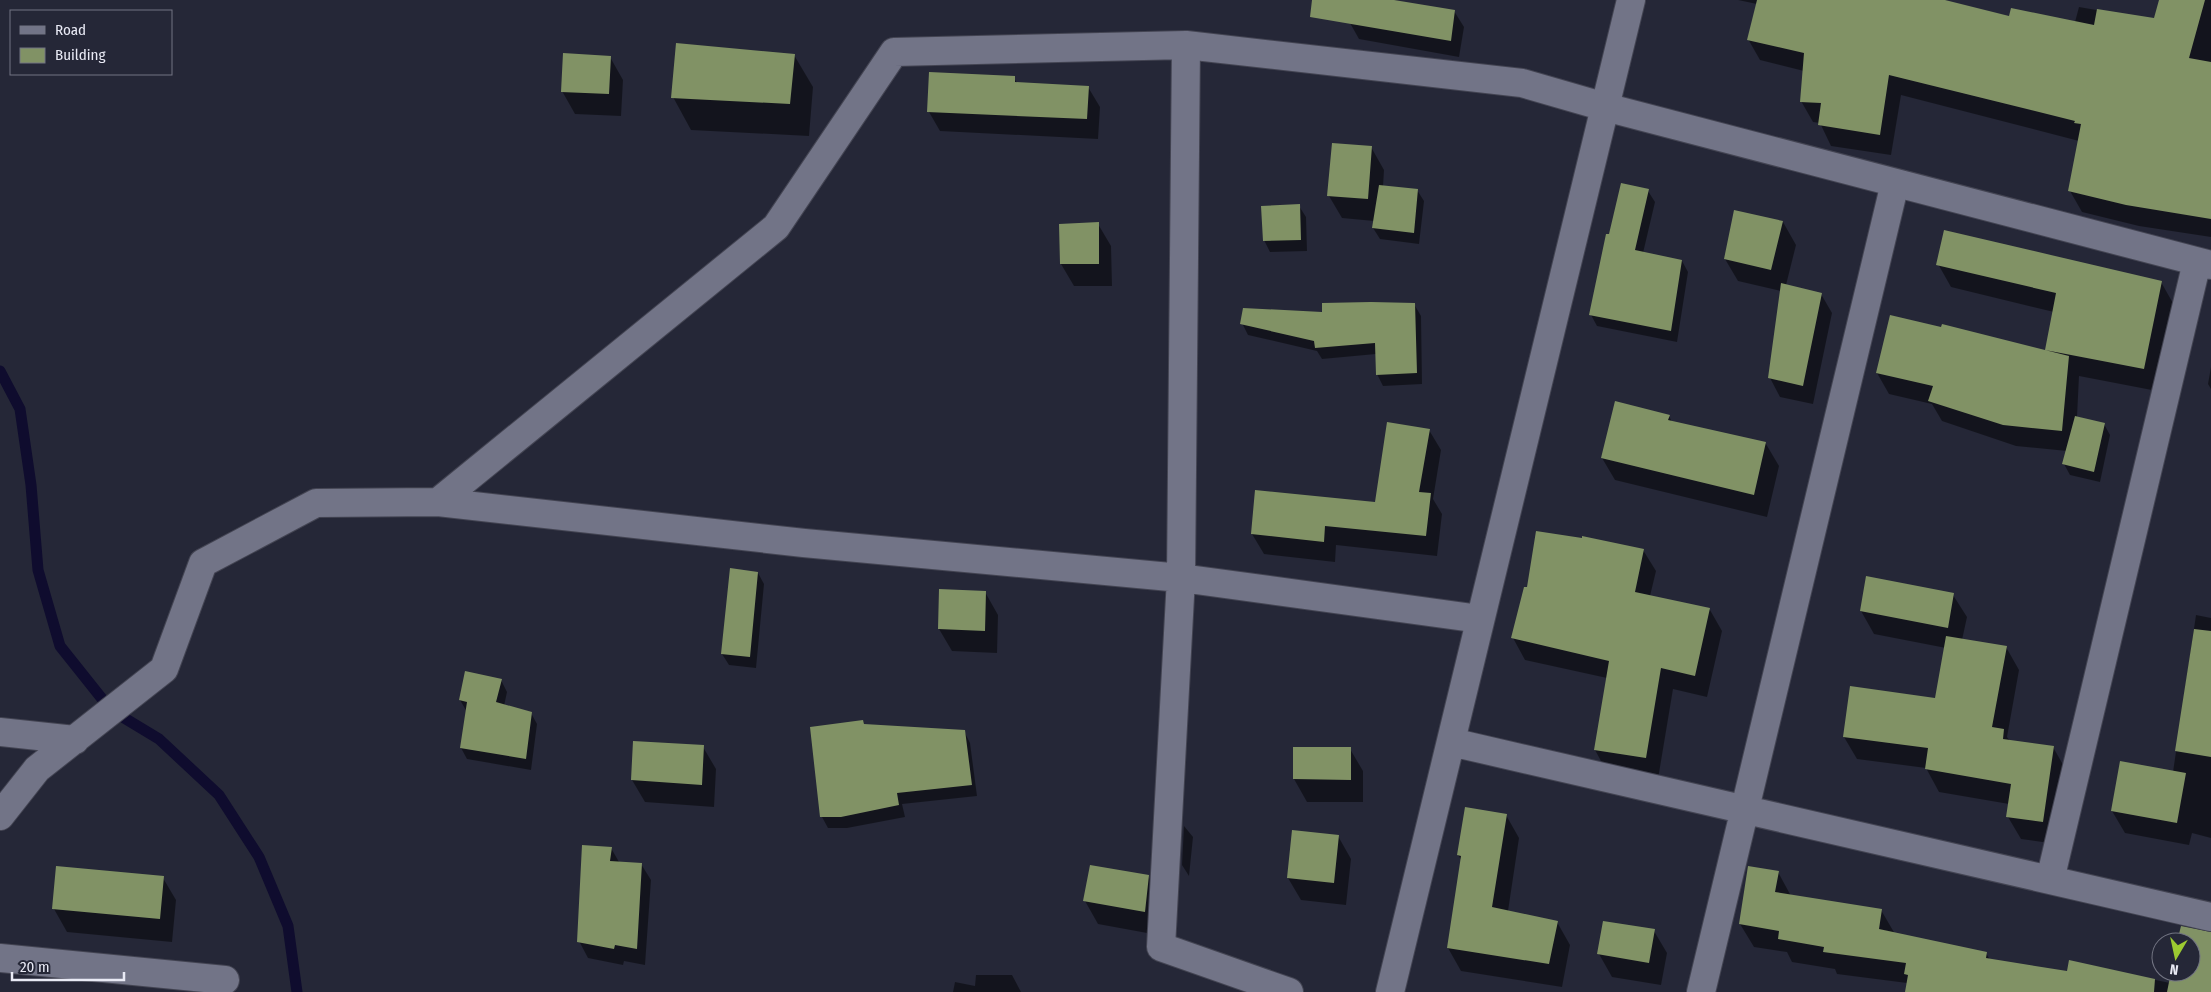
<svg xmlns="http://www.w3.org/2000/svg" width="2211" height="992" viewBox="0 0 2211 992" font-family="'Fira Sans Condensed',sans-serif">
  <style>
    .shadow { fill: #0007 }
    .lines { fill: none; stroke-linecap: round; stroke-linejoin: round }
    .stream { stroke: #0f0c2e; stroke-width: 11 }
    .building { fill: #819265 }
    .minor-casing { stroke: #434452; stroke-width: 30 }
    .minor { stroke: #727487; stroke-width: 28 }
  </style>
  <rect width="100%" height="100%" fill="#252737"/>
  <path class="shadow" d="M 1354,0 L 1386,0 L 1454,11 L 1464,27 L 1459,57 L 1359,39 L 1350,23 Z
    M 1738,0 L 1940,0 L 2010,18 L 2075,22 L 2079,7 L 2155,20 L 2160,0 L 2211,0 L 2211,237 L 2139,226 L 2082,212 L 2070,191 L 2079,141 L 1901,95 L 1891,155 L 1831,146 L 1820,123 L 1813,122 L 1801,101 L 1804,71 L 1760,60 L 1748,39 L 1757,4 Z
    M 794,55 L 813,87 L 809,136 L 691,130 L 673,97 Z
    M 610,57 L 623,80 L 621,116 L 575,114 L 562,91 Z
    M 1014,78 L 1017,83 L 1088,87 L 1100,107 L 1098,139 L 940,131 L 929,112 Z
    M 1371,147 L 1384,170 L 1383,187 L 1417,190 L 1424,201 L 1419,244 L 1380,239 L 1373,228 L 1374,221 L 1342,218 L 1329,196 Z
    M 1648,191 L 1655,202 L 1643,253 L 1682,261 L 1688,272 L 1677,342 L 1597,326 L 1591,315 L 1610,236 Z
    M 1299,206 L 1306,217 L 1307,251 L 1270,252 L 1264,240 Z
    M 1783,222 L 1796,245 L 1786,285 L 1821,294 L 1832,313 L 1813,404 L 1780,397 L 1770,378 L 1781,291 L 1738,281 L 1725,259 Z
    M 1098,224 L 1111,246 L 1112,286 L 1074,286 L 1061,264 Z
    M 1938,264 L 2161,282 L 2174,305 L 2157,391 L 2079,376 L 2077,417 L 2104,424 L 2110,435 L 2100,482 L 2070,475 L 2064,464 L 2067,451 L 2016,446 L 1942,421 L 1932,404 L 1889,394 L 1877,373 L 2048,352 L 2046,349 L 2054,312 L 1951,287 Z
    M 1414,304 L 1421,316 L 1422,384 L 1383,386 L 1377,374 L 1376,354 L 1322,359 L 1317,351 L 1248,335 L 1242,323 Z
    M 2211,367 L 2211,389 L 2208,384 Z
    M 1669,416 L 1672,422 L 1766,444 L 1779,466 L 1767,517 L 1615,480 L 1602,458 Z
    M 1429,430 L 1441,450 L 1433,499 L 1442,514 L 1437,556 L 1336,545 L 1335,562 L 1264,554 L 1252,534 L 1256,492 L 1376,503 Z
    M 1643,550 L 1656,571 L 1650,596 L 1710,610 L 1722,631 L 1707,697 L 1673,689 L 1658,779 L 1607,772 L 1595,750 L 1607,678 L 1525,660 L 1513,638 Z
    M 758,573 L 764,584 L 756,668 L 729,665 L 722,654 Z
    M 985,592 L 998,615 L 997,653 L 952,651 L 939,629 Z
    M 1953,595 L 1967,617 L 1962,640 L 2006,647 L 2019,670 L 2007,737 L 2010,741 L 2053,747 L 2066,770 L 2056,844 L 2021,839 L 2008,817 L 2009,804 L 1939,792 L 1926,768 L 1857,759 L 1844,737 L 1936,700 L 1946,648 L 1874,634 L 1861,611 Z
    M 2196,615 L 2211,618 L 2211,838 L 2192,833 L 2189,845 L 2125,833 L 2112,811 L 2173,772 Z
    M 501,680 L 507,692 L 504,706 L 531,713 L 537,724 L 531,770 L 467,759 L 461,748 L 467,712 L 460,700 Z
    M 863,721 L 865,726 L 964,731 L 970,743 L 977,796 L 902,804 L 905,817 L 847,828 L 828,828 L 822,817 L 811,728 Z
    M 703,747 L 716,769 L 714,807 L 645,802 L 632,780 Z
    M 1350,749 L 1363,771 L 1363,802 L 1307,802 L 1294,779 Z
    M 1506,815 L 1519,838 L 1508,911 L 1557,922 L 1570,945 L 1562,987 L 1461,971 L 1448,948 L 1462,861 L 1458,855 Z
    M 1184,826 L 1193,837 L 1189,876 L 1182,865 Z
    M 1338,836 L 1351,859 L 1346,905 L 1301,900 L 1288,878 Z
    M 611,848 L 619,862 L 641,864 L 651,880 L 645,965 L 624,961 L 623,965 L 588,958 L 579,941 Z
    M 1778,872 L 1791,896 L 1881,910 L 1895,934 L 1986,953 L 1999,976 L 1996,992 L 1906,992 L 1907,983 L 1837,974 L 1835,969 L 1792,962 L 1787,952 L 1754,947 L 1740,924 Z
    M 1148,876 L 1162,898 L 1158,935 L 1098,924 L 1085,901 Z
    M 163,878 L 176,900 L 172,942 L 67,932 L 54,909 Z
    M 1654,931 L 1667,953 L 1661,985 L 1612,977 L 1599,954 Z
    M 2211,933 L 2211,992 L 2064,992 L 2070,962 L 2170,983 L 2172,972 L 2191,972 L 2191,942 L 2179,942 Z
    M 976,975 L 1012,975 L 1021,992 L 953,992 L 955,982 L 975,986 Z"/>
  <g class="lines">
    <path class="stream" d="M 0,371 L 20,409 L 31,485 L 38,570 L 60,646 L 111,710 L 159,739 L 219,795 L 259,857 L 288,926 L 297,992"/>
  </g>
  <path class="building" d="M 1312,0 L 1394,0 L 1455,10 L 1451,41 L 1310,17 Z
    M 1757,0 L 1945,0 L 2009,16 L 2011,8 L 2094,25 L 2097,9 L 2154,18 L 2159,0 L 2205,0 L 2189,58 L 2211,62 L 2211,219 L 2126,205 L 2068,191 L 2081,124 L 2074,123 L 2075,121 L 1889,75 L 1880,135 L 1818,125 L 1821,103 L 1800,102 L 1804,53 L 1747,40 Z
    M 676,43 L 795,54 L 790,104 L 671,98 Z
    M 563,53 L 611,56 L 609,94 L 561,92 Z
    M 929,72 L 1015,76 L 1015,82 L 1089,86 L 1087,119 L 927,112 Z
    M 1332,143 L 1372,146 L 1368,199 L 1327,196 Z
    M 1621,183 L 1649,189 L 1635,250 L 1682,260 L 1671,331 L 1589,315 L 1606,234 L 1609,234 Z
    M 1379,185 L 1418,189 L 1414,233 L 1372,228 Z
    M 1300,204 L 1301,240 L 1263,241 L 1261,206 Z
    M 1734,210 L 1783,221 L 1771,270 L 1724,259 Z
    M 1099,222 L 1099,264 L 1060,264 L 1059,224 Z
    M 1944,230 L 2162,281 L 2144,369 L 2045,350 L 2056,293 L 1936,265 Z
    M 1781,283 L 1822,293 L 1803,386 L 1768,378 Z
    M 1371,302 L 1415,303 L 1417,373 L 1376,375 L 1375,343 L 1315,348 L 1314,341 L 1240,324 L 1243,308 L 1322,312 L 1322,303 Z
    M 1890,315 L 1941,327 L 1942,324 L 2069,356 L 2062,431 L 2003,425 L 1928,401 L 1933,386 L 1876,373 Z
    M 1615,401 L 1670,415 L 1668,420 L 1766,442 L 1754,495 L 1601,458 Z
    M 2075,416 L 2105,423 L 2094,472 L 2062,464 Z
    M 1387,422 L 1430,429 L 1419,492 L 1431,493 L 1426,536 L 1325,526 L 1324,542 L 1251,534 L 1255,490 L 1375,502 Z
    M 1536,531 L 1582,538 L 1582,536 L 1644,549 L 1635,592 L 1710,608 L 1695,676 L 1661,668 L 1646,758 L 1594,750 L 1609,661 L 1511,638 L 1524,587 L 1527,587 Z
    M 730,568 L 758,572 L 750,657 L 721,654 Z
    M 1866,576 L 1954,593 L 1948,628 L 1860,611 Z
    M 939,589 L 986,591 L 985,631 L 938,629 Z
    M 2194,629 L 2211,631 L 2211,757 L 2175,751 Z
    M 1946,636 L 2007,646 L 1992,727 L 2004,729 L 2003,739 L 2054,746 L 2043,822 L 2006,817 L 2011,784 L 1925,769 L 1928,748 L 1843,737 L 1850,686 L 1935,698 Z
    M 465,671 L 502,679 L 496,702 L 532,712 L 526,759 L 460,748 L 467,702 L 459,700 Z
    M 863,720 L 864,724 L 965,730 L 972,785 L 897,793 L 899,805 L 841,817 L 820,817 L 810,727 Z
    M 633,741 L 704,745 L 702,785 L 631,780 Z
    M 1293,747 L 1351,747 L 1351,780 L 1293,779 Z
    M 2120,761 L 2186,773 L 2177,823 L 2111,811 Z
    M 1465,807 L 1507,814 L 1492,907 L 1558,921 L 1549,964 L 1447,948 L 1461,856 L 1457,855 Z
    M 1292,830 L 1339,835 L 1334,883 L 1287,878 Z
    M 582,845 L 612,847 L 610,861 L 642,863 L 637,949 L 615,945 L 614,949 L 577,942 Z
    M 1090,865 L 1149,875 L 1145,912 L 1083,901 Z
    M 56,866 L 164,876 L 160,919 L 52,909 Z
    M 1748,866 L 1779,871 L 1775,892 L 1882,909 L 1879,929 L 1987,952 L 1986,958 L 2067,971 L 2069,960 L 2155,979 L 2154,992 L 1905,992 L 1908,975 L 1904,974 L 1906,963 L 1823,952 L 1824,947 L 1778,939 L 1779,931 L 1739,924 Z
    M 1603,921 L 1655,929 L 1649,963 L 1597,954 Z
    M 2181,926 L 2211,932 L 2211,992 L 2167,992 L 2171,972 L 2191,972 L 2191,942 L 2177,942 Z"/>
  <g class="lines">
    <defs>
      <path id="minor" d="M 1186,45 L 1181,578 L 1161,947 L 1289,992
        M 438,502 L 776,227 L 894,52 L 1186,45 L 1522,83 L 1605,107 L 2211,265
        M 0,732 L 75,740
        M 1451,742 L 2211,917
        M 0,816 L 37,769 L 164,669 L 203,563 L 316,503 L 438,502 L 804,543 L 1181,578 L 1480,619
        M 2050,880 L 2197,262
        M 0,958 L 225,980
        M 1390,992 L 1631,0
        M 1701,992 L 1895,183"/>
    </defs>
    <use href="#minor" class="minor-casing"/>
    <use href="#minor" class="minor"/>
  </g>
  <rect x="10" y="10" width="162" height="65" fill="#252737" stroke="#737583"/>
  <rect x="20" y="26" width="25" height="8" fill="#727487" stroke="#737583"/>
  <text x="55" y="35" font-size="15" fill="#e9eaf5">Road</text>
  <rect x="20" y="48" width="25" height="15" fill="#819265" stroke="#737583"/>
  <text x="55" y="60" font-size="15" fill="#e9eaf5">Building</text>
  <g transform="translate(2176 957) rotate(189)"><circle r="24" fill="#252737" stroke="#737583"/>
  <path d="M0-4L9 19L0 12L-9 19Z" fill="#9cca31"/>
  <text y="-8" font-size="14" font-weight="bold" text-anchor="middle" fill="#e9eaf5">N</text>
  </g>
  <path d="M12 972v8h112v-8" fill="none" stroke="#e9eaf5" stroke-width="2.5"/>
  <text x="20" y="972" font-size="15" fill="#e9eaf5" stroke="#252737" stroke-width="4" paint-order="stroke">20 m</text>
</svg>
